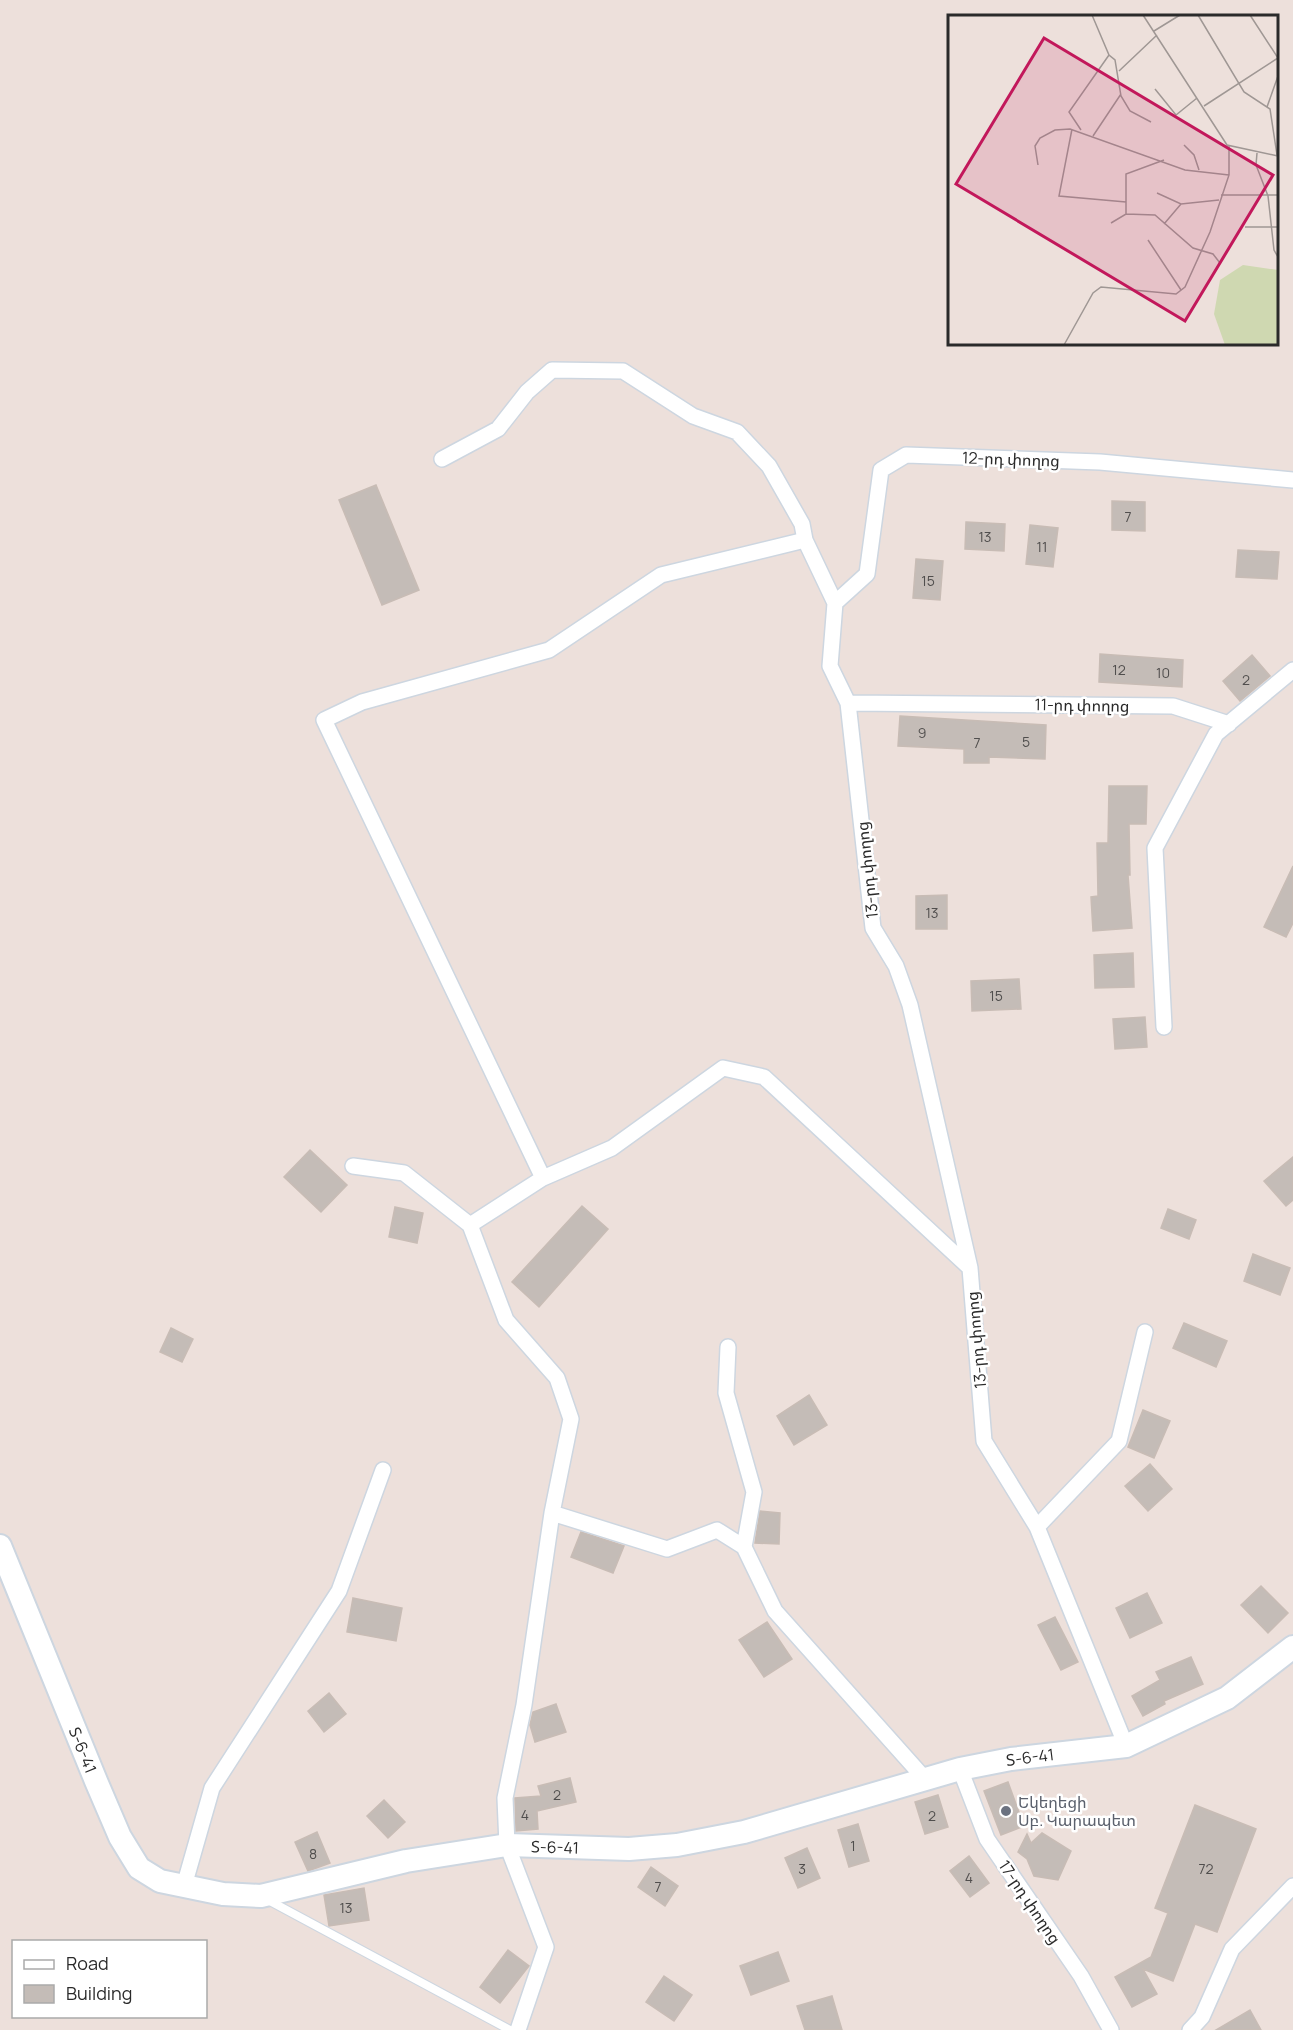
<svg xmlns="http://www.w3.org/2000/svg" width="1293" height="2030" viewBox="0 0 1293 2030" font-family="Manrope,'Noto Sans Armenian',sans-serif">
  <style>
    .building { fill: #c4bcb7; stroke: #c8bcb5; stroke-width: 1.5 }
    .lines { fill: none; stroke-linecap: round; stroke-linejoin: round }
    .lane-casing { stroke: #cdd6e0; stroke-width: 10 }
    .street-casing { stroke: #cdd6e0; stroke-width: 18 }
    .secondary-casing { stroke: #cdd6e0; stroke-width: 26 }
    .lane { stroke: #fff; stroke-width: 8 }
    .street { stroke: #fff; stroke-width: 15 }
    .secondary { stroke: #fff; stroke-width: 22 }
    .worship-dot { fill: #6b7280; stroke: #fff; stroke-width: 2 }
    .labels { text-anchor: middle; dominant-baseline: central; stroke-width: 5; stroke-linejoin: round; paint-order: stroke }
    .number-label { font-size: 14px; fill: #504e4d }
    .street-label { font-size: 16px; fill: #2a2a2a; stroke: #fff }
    .worship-label { font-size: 16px; fill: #5b616d; stroke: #fff; text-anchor: start }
    .inset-road { fill: none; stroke: #9f9794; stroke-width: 1.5 }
    .view { fill: #c2185b; fill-opacity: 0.15; stroke: #c2185b; stroke-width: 3 }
    .inset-edge { fill: none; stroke: #2a2a2a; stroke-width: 3 }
  </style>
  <rect width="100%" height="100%" fill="#ede0db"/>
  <path class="building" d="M 376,485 L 419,590 L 382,605 L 339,500 Z
    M 1112,501 L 1145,502 L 1145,531 L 1112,530 Z
    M 966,522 L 1005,524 L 1004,551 L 965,549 Z
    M 1030,525 L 1058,528 L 1053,567 L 1026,564 Z
    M 1238,550 L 1279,552 L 1277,579 L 1236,577 Z
    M 916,559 L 943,561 L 940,600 L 913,598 Z
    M 1100,654 L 1183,660 L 1182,687 L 1099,682 Z
    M 1252,655 L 1270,676 L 1240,701 L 1223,681 Z
    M 900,716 L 1046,725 L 1045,759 L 989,757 L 989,763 L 964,763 L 964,749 L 898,746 Z
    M 1109,786 L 1147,786 L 1146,824 L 1129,824 L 1130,875 L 1128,875 L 1132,928 L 1093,931 L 1091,897 L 1098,896 L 1097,843 L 1108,843 Z
    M 1293,866 L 1293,923 L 1286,937 L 1264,927 Z
    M 947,895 L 947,929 L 916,929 L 916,896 Z
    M 1133,953 L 1134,987 L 1095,988 L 1094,955 Z
    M 1019,979 L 1021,1009 L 972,1011 L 971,981 Z
    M 1145,1017 L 1147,1047 L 1115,1049 L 1113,1019 Z
    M 310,1150 L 347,1185 L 321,1212 L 284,1177 Z
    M 1293,1157 L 1293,1200 L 1286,1206 L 1264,1181 Z
    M 582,1206 L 608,1229 L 539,1307 L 512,1282 Z
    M 395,1207 L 423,1213 L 417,1243 L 389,1237 Z
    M 1168,1209 L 1196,1220 L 1189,1239 L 1161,1228 Z
    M 1253,1254 L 1290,1268 L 1280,1295 L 1244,1281 Z
    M 1184,1323 L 1227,1341 L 1216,1367 L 1173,1348 Z
    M 171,1328 L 193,1339 L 182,1362 L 160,1352 Z
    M 809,1395 L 827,1425 L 794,1445 L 777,1416 Z
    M 1143,1410 L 1170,1421 L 1154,1458 L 1128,1447 Z
    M 1150,1464 L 1172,1489 L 1148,1511 L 1125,1486 Z
    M 760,1511 L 780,1513 L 779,1544 L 755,1543 Z
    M 581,1532 L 624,1546 L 613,1573 L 571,1557 Z
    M 1261,1586 L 1288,1613 L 1268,1633 L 1241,1605 Z
    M 1147,1593 L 1162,1623 L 1130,1638 L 1116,1608 Z
    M 353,1598 L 402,1608 L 396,1641 L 347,1632 Z
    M 1055,1617 L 1078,1662 L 1061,1670 L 1038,1625 Z
    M 767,1622 L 792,1659 L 764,1677 L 739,1640 Z
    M 1191,1657 L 1203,1684 L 1164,1701 L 1165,1704 L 1143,1716 L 1132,1696 L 1160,1680 L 1156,1672 Z
    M 329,1693 L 346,1714 L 324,1732 L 308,1711 Z
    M 556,1704 L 566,1732 L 535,1742 L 530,1725 L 533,1712 Z
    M 570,1778 L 576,1802 L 537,1811 L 538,1829 L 516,1831 L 515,1798 L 541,1796 L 538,1786 Z
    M 1008,1782 L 1024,1826 L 1001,1835 L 984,1791 Z
    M 938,1795 L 948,1827 L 925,1834 L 915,1802 Z
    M 384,1800 L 405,1822 L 388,1838 L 367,1816 Z
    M 1195,1805 L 1256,1829 L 1217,1932 L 1195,1924 L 1173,1981 L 1143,1969 L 1157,1994 L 1132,2007 L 1115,1977 L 1151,1957 L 1168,1913 L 1155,1908 Z
    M 858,1824 L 869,1861 L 849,1867 L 838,1830 Z
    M 317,1832 L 330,1863 L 308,1871 L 295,1842 Z
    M 1042,1833 L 1071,1851 L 1058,1880 L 1034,1876 L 1027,1859 L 1018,1852 L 1027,1834 L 1031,1843 Z
    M 807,1848 L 820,1878 L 798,1888 L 785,1858 Z
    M 969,1856 L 989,1883 L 970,1897 L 950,1871 Z
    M 651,1867 L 678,1886 L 665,1906 L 638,1887 Z
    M 364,1888 L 369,1920 L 329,1926 L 324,1895 Z
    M 508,1950 L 529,1966 L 500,2003 L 480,1987 Z
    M 778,1952 L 789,1981 L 751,1995 L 740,1966 Z
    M 664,1976 L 692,1995 L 674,2021 L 646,2002 Z
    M 832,1996 L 842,2030 L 805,2030 L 797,2006 Z
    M 1250,2010 L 1261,2030 L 1216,2030 Z"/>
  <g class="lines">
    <defs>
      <path id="lane" d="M 268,1900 L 510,2030"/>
      <path id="street" d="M 442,459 L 498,429 L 527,392 L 552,370 L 623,371 L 693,416 L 737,432 L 769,466 L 802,524 L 805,540 L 835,603 L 830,666 L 848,703 L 873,928 L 896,966 L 910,1005 L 970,1268 L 984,1441 L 1037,1527 L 1126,1746
        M 835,603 L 867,574 L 881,470 L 906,455 L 1100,462 L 1293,480
        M 848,703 L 1173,706 L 1229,724
        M 1164,1027 L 1155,848 L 1216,734 L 1293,670
        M 353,1166 L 404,1173 L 470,1225 L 506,1320 L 557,1378 L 571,1419 L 552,1513 L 524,1705 L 505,1798 L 507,1845 L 546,1947 L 518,2030
        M 543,1178 L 324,720 L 362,702 L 549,650 L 661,575 L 805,540
        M 470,1225 L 543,1178 L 612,1148 L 723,1068 L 764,1077 L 970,1268
        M 728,1347 L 726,1393 L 754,1492 L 744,1547 L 775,1611 L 925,1779
        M 552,1513 L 667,1549 L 717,1530 L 744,1547
        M 1037,1527 L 1119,1441 L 1145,1332
        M 960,1769 L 987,1839 L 1081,1976 L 1111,2030
        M 184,1886 L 212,1788 L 339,1591 L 383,1470
        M 1190,2030 L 1202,2017 L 1232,1949 L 1293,1886"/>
      <path id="secondary" d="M 0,1546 L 96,1781 L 120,1837 L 139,1868 L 160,1881 L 223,1894 L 261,1896 L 406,1861 L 507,1845 L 629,1849 L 677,1845 L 744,1832 L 960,1769 L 1011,1759 L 1126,1746 L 1227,1698 L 1293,1647"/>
    </defs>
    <use href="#lane" class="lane-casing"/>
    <use href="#street" class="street-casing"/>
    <use href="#secondary" class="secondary-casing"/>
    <use href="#lane" class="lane"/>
    <use href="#street" class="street"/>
    <use href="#secondary" class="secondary"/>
  </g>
  <circle class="worship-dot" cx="1006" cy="1811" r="6"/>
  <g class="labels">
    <g class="number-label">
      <text x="1128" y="516">7</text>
      <text x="985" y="536">13</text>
      <text x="1042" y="546">11</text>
      <text x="928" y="580">15</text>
      <text x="1119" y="669">12</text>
      <text x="1163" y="672">10</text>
      <text x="1246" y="679">2</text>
      <text x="922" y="732">9</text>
      <text x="1026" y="741">5</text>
      <text x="977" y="742">7</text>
      <text x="932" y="912">13</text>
      <text x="996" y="995">15</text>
      <text x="557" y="1794">2</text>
      <text x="525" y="1814">4</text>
      <text x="932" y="1815">2</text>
      <text x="853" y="1845">1</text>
      <text x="313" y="1853">8</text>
      <text x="802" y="1868">3</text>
      <text x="1206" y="1868">72</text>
      <text x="969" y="1877">4</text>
      <text x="658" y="1886">7</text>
      <text x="346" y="1907">13</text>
    </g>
    <g class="street-label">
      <text transform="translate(1011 459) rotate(2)">12-րդ փողոց</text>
      <text transform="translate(1082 705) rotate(1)">11-րդ փողոց</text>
      <text transform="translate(867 870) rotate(-96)">13-րդ փողոց</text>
      <text transform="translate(976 1340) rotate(-95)">13-րդ փողոց</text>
      <text transform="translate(83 1750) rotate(68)">Տ-6-41</text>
      <text transform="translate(1030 1757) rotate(-7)">Տ-6-41</text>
      <text transform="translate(555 1847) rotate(2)">Տ-6-41</text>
      <text transform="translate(1030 1902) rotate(56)">17-րդ փողոց</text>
    </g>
    <g class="worship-label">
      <text x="1018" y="1802">Եկեղեցի<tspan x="1018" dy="18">Սբ. Կարապետ</tspan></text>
    </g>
  </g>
  <g transform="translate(948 15)">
    <rect width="330" height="330" fill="#ede0db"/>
    <path d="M 295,250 L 330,255 L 330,330 L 277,330 L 266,299 L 272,265 Z" fill="#cfd8b1"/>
    <path class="inset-road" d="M 144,0 L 161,40 L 167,45 L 173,81 L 182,96 L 203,107M 195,0 L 279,130 L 330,141M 250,0 L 296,77 L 322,94 L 329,140M 206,16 L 232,0M 171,56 L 209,20M 207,74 L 228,100 L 249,83M 256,91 L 330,43 L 302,0M 319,92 L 330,61M 124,114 L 111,181 L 178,187M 133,115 L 121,97 L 161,40M 145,121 L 173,79M 236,130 L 246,140 L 251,155M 309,138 L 308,150 L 320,181 L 326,235 L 330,242M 90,150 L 87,131 L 92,123 L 107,115 L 122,114 L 237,155 L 281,160M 209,178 L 233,189 L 271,185M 273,180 L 330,180M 178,199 L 178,159 L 216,145M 163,208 L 178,199 L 207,200 L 245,233 L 265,239 L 272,248M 216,209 L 233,189M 297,212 L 330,212M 200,225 L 233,275M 116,330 L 145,278 L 153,272 L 228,279 L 237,272 L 262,217 L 281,160 L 281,131"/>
    <path class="view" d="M 96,23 L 325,160 L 237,306 L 8,169 Z"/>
    <rect width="330" height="330" class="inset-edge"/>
  </g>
  <rect x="12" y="1940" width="195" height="78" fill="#ffffff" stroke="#aaaaaa" stroke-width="1.5"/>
  <rect x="24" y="1960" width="30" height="9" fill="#ffffff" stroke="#aaaaaa" stroke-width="1.5"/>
  <text x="66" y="1970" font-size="18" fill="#2a2a2a">Road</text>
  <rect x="24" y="1985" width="30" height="18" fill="#c4bcb7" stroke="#aaaaaa" stroke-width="1.5"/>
  <text x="66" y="2000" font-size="18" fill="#2a2a2a">Building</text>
</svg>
